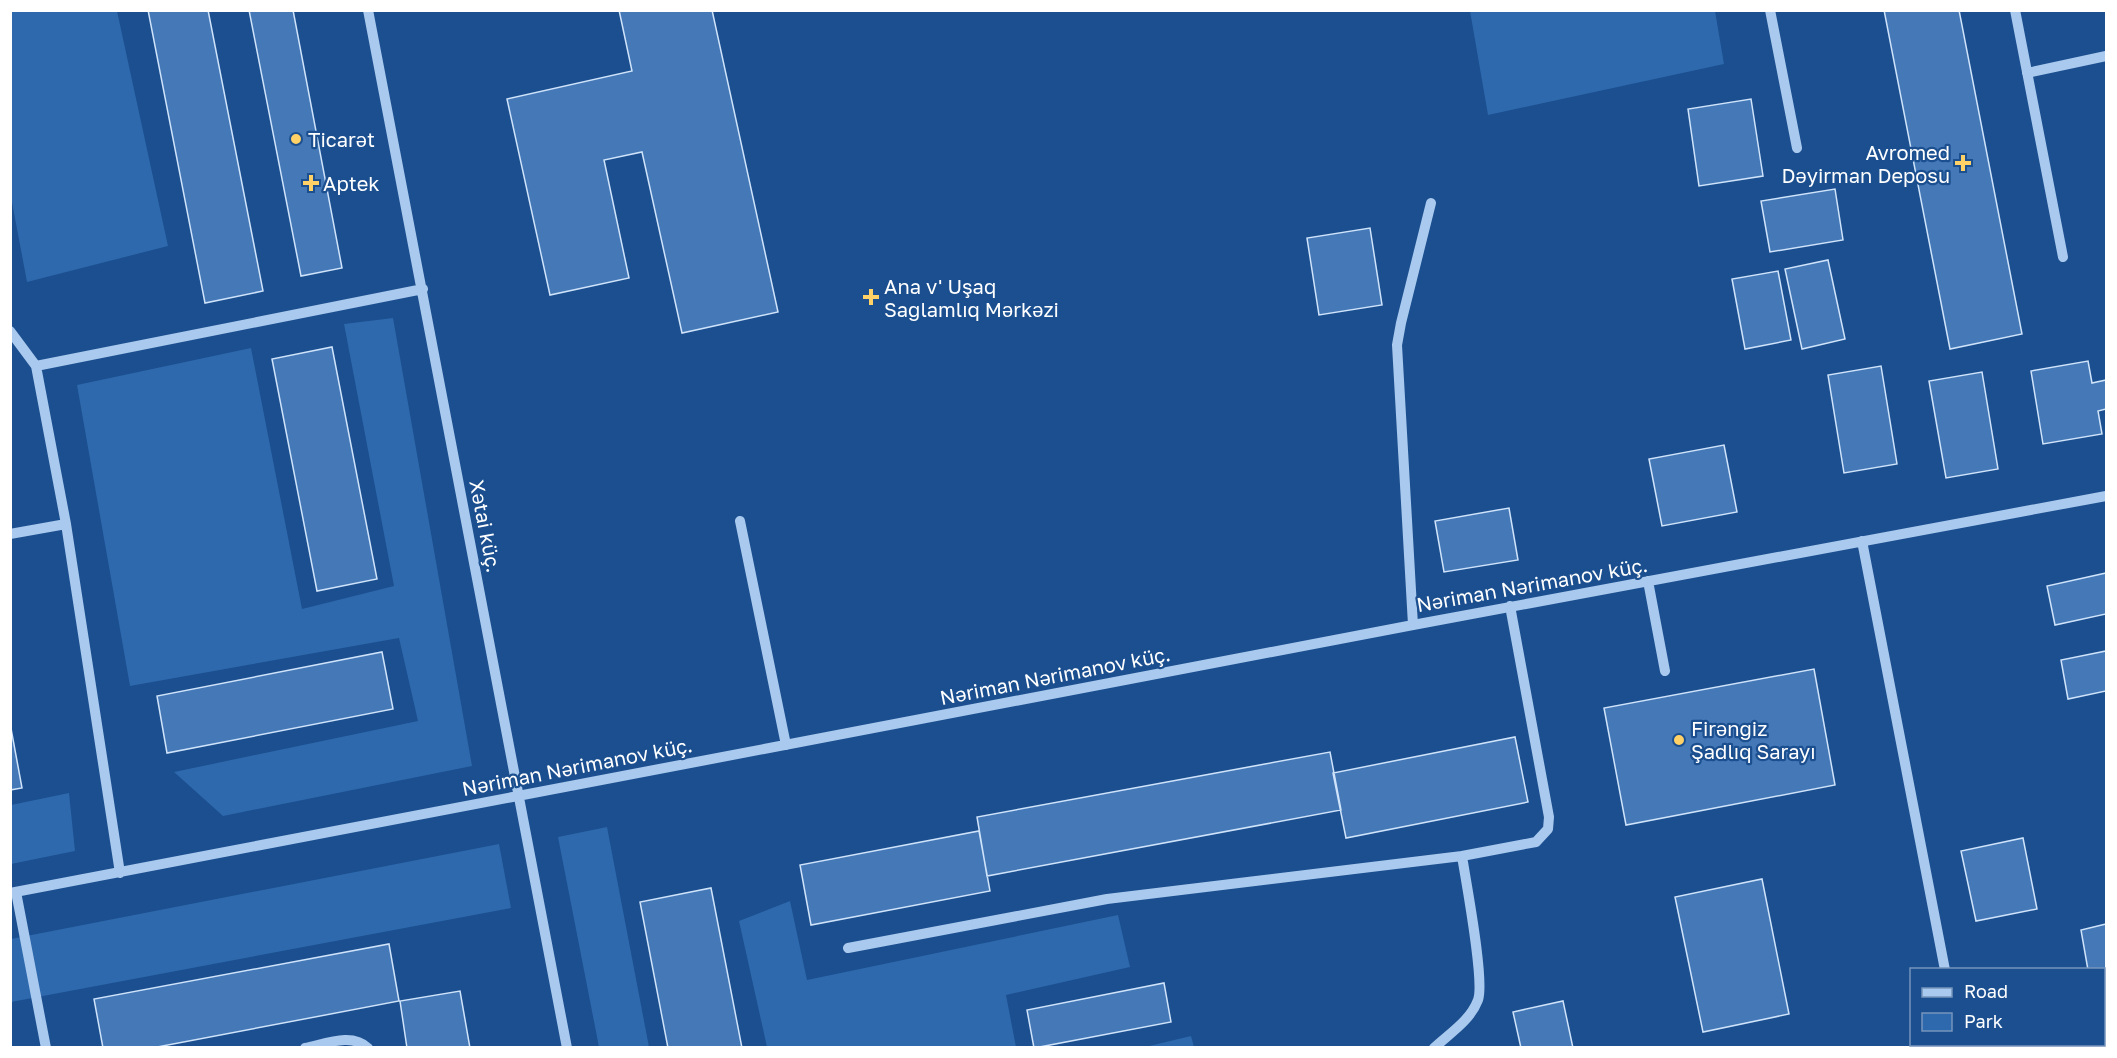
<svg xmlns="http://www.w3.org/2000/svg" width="2117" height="1058" viewBox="0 0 2117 1058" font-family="'Golos Text',sans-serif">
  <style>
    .green { fill: #2e69ad }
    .building { fill: #4478b7; stroke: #cfe3fa; stroke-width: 1.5 }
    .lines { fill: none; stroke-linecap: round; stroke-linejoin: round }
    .minor { stroke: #a9c9ee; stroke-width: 10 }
    .poi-dot { fill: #ffd166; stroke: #1b4f8f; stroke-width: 2 }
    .labels { text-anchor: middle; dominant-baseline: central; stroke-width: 4.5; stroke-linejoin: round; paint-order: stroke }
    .poi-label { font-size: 20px; fill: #fff; stroke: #1b4f8f; text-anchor: start }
    .street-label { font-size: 20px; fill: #fff; stroke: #1b4f8f }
  </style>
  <rect width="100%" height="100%" fill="#1b4f8f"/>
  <path class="green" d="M 10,11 L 117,11 L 168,246 L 27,282 L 11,197 Z
    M 1470,11 L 1715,11 L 1724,64 L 1488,115 Z
    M 393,318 L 472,766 L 223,816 L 174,772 L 418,721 L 399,638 L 130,686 L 77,385 L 251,348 L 302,609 L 394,586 L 344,324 Z
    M 69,793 L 75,851 L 11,864 L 11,805 Z
    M 607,827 L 649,1047 L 599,1047 L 558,837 Z
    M 499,844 L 511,908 L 11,1002 L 11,939 Z
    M 790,901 L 807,980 L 1118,915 L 1130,967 L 1006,995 L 1016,1047 L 767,1047 L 739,921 Z
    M 1191,1036 L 1194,1047 L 1144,1047 L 1145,1047 Z"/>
  <path class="building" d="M 148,10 L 208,10 L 263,291 L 205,303 Z
    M 249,10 L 293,10 L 342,268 L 301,276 Z
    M 619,10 L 712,10 L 778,312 L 682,333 L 642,152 L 604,160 L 629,278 L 550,295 L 507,99 L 632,71 Z
    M 1884,10 L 1959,10 L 2022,334 L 1950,349 Z
    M 1751,99 L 1763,176 L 1699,186 L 1688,109 Z
    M 1835,189 L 1843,240 L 1770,252 L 1761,201 Z
    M 1370,228 L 1382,305 L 1319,315 L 1307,238 Z
    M 1828,260 L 1845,339 L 1802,349 L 1785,269 Z
    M 1778,271 L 1791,340 L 1745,349 L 1732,279 Z
    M 332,347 L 377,579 L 317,591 L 272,359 Z
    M 2088,361 L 2092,383 L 2106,380 L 2106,409 L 2098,411 L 2102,434 L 2043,444 L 2031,371 Z
    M 1881,366 L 1897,464 L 1844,473 L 1828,375 Z
    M 1982,372 L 1998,469 L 1946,478 L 1929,381 Z
    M 1724,445 L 1737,512 L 1662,526 L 1649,459 Z
    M 1509,508 L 1518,560 L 1444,572 L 1435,521 Z
    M 2106,573 L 2106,614 L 2055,625 L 2047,586 Z
    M 2106,651 L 2106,691 L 2068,699 L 2061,660 Z
    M 382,652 L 393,709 L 167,753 L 157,696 Z
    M 1814,669 L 1835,785 L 1626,825 L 1604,708 Z
    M 10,723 L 22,788 L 10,790 Z
    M 1515,737 L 1528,802 L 1346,838 L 1333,773 Z
    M 1330,752 L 1341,810 L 987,876 L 977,817 Z
    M 979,831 L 990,891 L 811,925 L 800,865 Z
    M 2023,838 L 2037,909 L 1976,921 L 1961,851 Z
    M 1762,879 L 1789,1014 L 1703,1032 L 1675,897 Z
    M 711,888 L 742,1048 L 668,1048 L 640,902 Z
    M 2106,924 L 2106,1020 L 2104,1021 L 2104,970 L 2088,970 L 2081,930 Z
    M 389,944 L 399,1001 L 152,1048 L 103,1048 L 94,999 Z
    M 1164,983 L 1171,1022 L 1034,1048 L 1027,1010 Z
    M 460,991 L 470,1048 L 407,1048 L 400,1001 Z
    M 1563,1001 L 1573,1048 L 1521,1048 L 1513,1012 Z"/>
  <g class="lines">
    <path class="minor" d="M 368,10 L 567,1048
      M 1770,10 L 1797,148
      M 2015,10 L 2063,257
      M 2027,73 L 2106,56
      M 10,331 L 36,366
      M 740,521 L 786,745
      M 10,534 L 66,524
      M 1862,541 L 1945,970
      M 1648,581 L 1665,671
      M 1413,625 L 1397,345 L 1401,323 L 1431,203
      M 120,873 L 66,524 L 36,366 L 423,289
      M 16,892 L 46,1048
      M 10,893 L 1413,625 L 2106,496
      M 848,948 L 1107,899 L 1462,856
      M 1959,1044 L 1960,1048
      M 305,1048 C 325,1044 352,1032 368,1048
      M 1434,1048 C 1450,1033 1470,1021 1478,1000 C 1485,981 1466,882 1462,856 L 1536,842 L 1548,829 L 1549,817 L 1510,606"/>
  </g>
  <g class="poi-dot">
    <circle cx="296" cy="139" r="6"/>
    <path d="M1960 154h6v6h6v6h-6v6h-6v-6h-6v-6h6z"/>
    <path d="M308 174h6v6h6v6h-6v6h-6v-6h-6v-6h6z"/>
    <path d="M868 288h6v6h6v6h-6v6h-6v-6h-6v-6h6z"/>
    <circle cx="1679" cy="740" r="6"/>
  </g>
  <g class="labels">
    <g class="poi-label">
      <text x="308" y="139">Ticarət</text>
      <text x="1950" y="152" text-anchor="end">Avromed<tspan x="1950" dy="23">Dəyirman Deposu</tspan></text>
      <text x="323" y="183">Aptek</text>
      <text x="884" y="286">Ana v' Uşaq<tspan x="884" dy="23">Sağlamlıq Mərkəzi</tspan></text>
      <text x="1691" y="728">Firəngiz<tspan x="1691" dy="23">Şadlıq Sarayı</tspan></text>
    </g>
    <g class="street-label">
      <text transform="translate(486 526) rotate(79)">Xətai küç.</text>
      <text transform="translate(1532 584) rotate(-10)">Nəriman Nərimanov küç.</text>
      <text transform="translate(1055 675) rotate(-11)">Nəriman Nərimanov küç.</text>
      <text transform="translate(577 766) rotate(-11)">Nəriman Nərimanov küç.</text>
    </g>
  </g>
  <rect width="2117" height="1058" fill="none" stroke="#ffffff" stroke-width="24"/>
  <rect x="1910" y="968" width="195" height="78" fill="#1b4f8f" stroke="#7695bc" stroke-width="1.5"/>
  <rect x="1922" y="988" width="30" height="9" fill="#a9c9ee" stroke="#7695bc" stroke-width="1.5"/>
  <text x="1964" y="998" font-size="18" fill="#ffffff">Road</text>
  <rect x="1922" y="1013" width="30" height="18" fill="#2e69ad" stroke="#7695bc" stroke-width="1.5"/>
  <text x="1964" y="1028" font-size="18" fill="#ffffff">Park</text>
</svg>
